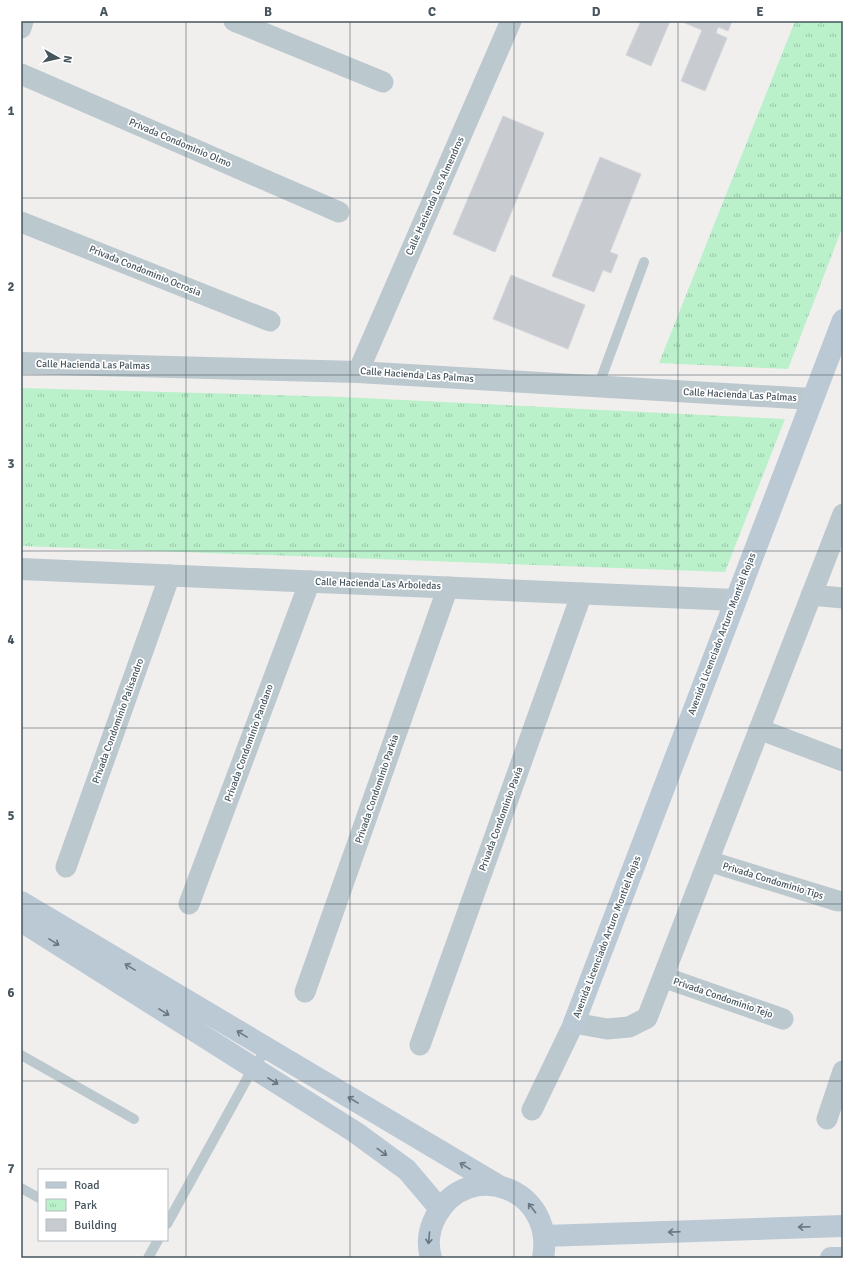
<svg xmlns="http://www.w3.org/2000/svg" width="864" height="1279" viewBox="0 0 864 1279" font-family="Signika,sans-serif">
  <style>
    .park { fill: url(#park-tufts) }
    .building { fill: #c8ccd1; stroke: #d2d5da }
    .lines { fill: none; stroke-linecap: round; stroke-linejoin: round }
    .service { stroke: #bbc8ce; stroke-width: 10 }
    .minor { stroke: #bbc8ce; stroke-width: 21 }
    .tertiary { stroke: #bbc8ce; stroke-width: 22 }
    .secondary { stroke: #bbc9d4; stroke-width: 22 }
    .oneway { stroke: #687781 }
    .grid { fill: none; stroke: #45545d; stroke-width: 1; stroke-opacity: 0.55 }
    .labels { text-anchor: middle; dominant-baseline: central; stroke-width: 3.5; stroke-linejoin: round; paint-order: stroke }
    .street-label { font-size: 10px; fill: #45545d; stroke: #fff }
    .neatline { fill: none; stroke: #45545d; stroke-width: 1.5 }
    .grid-label { font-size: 13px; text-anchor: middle; font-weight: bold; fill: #45545d }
  </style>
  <defs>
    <pattern id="park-tufts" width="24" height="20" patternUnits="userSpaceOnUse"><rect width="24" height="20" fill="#baf1ca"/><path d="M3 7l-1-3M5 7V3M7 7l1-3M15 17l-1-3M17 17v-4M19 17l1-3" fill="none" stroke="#99c6a7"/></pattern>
  </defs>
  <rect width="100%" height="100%" fill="#f1eeee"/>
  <path class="park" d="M 795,21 L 843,21 L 843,226 L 788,369 L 659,363 Z
    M 21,388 L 343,397 L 785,419 L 725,572 L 21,546 Z"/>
  <path class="building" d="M 641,21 L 670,21 L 651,66 L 626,55 Z
    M 680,21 L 732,21 L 728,31 L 718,27 L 716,33 L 727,38 L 705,91 L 681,81 L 702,30 Z
    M 503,116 L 544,133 L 495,252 L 453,234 Z
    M 600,157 L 641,174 L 610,252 L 618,255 L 611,273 L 603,270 L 594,292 L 552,276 Z
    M 511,275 L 585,305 L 568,349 L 493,319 Z"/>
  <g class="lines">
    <path class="service" d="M 598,387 L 644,262
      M 21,1055 L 134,1119
      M 21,1188 L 39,1198
      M 167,1224 L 253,1068 L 267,1049
      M 148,1258 L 158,1240"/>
    <path class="minor" d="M 234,21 L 383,82
      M 21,28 L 23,21
      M 21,74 L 339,212
      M 21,222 L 270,321
      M 358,372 L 511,21
      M 811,595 L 843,598
      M 759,729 L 843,761
      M 708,861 L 838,901
      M 66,867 L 170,575
      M 189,904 L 310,581
      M 663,977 L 783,1019
      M 305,992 L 448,587
      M 420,1045 L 582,593
      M 532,1110 L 574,1023 L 607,1029 L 629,1027 L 647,1018 L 843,514
      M 827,1119 L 843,1071"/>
    <path class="tertiary" d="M 21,363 L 358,372 L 812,399
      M 21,569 L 735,600"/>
    <path class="secondary" d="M 21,902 L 499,1186
      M 21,921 L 355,1132 L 407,1170 L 440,1209
      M 574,1023 L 843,320
      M 544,1236 L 843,1226
      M 431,1258 C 427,1244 429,1229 436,1216 C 468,1157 556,1188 543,1258
      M 831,1258 L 843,1258"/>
  </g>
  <defs><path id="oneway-shaft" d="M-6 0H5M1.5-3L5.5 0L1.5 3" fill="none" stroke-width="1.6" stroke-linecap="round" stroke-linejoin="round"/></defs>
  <g class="oneway">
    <use href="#oneway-shaft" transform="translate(54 942) rotate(32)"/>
    <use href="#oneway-shaft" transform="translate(130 967) rotate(-149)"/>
    <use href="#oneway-shaft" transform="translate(164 1012) rotate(32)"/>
    <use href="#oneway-shaft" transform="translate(242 1034) rotate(-149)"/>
    <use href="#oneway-shaft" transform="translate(273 1081) rotate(32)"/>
    <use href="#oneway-shaft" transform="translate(353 1100) rotate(-149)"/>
    <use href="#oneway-shaft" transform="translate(382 1152) rotate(36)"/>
    <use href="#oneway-shaft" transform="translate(465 1166) rotate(-149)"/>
    <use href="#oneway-shaft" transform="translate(532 1208) rotate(-128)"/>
    <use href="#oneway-shaft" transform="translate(804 1227) rotate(178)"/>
    <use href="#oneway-shaft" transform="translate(674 1232) rotate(178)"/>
    <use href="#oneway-shaft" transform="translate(429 1238) rotate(95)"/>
  </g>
  <path class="grid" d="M 186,21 L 186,1258M 350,21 L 350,1258M 514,21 L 514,1258M 678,21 L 678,1258M 21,198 L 843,198M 21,375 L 843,375M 21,551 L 843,551M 21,728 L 843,728M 21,904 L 843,904M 21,1081 L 843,1081"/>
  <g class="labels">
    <g class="street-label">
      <text transform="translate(180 143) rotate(23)">Privada Condominio Olmo</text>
      <text transform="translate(435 196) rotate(-66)">Calle Hacienda Los Almendros</text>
      <text transform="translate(145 271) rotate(22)">Privada Condominio Ocrosia</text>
      <text transform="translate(93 365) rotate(1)">Calle Hacienda Las Palmas</text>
      <text transform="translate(417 375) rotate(4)">Calle Hacienda Las Palmas</text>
      <text transform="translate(740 395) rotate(3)">Calle Hacienda Las Palmas</text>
      <text transform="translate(378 584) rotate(2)">Calle Hacienda Las Arboledas</text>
      <text transform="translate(722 634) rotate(-69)">Avenida Licenciado Arturo Montiel Rojas</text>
      <text transform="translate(118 721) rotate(-70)">Privada Condominio Palisandro</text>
      <text transform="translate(249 743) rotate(-70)">Privada Condominio Pandano</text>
      <text transform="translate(377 789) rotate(-71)">Privada Condominio Parkia</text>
      <text transform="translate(501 819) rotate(-70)">Privada Condominio Pavía</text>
      <text transform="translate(773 881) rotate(17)">Privada Condominio Tips</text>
      <text transform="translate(607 937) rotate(-69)">Avenida Licenciado Arturo Montiel Rojas</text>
      <text transform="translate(723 998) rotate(19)">Privada Condominio Tejo</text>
    </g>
  </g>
  <rect width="864" height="1279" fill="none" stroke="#ffffff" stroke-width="44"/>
  <rect x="38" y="1169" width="130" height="72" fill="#ffffff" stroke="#b5bbbe"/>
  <rect x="46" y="1182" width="20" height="6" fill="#bbc9d4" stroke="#b5bbbe"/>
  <text x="74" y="1189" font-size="12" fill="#45545d">Road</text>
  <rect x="46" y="1199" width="20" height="12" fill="url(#park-tufts)" stroke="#b5bbbe"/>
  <text x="74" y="1209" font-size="12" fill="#45545d">Park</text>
  <rect x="46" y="1219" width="20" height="12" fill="#c8ccd1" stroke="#b5bbbe"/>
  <text x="74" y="1229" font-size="12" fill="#45545d">Building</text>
  <g transform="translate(58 58) rotate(98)" stroke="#ffffff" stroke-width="3" paint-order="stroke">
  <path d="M0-3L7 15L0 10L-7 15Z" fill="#45545d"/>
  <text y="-6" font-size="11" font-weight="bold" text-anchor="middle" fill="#45545d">N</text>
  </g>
  <rect x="22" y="22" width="820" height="1235" class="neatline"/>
  <g class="grid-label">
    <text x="104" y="16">A</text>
    <text x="268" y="16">B</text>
    <text x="432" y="16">C</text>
    <text x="596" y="16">D</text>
    <text x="760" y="16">E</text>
    <text x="11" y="115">1</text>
    <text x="11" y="291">2</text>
    <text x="11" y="468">3</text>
    <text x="11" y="644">4</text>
    <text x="11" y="820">5</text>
    <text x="11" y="997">6</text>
    <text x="11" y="1173">7</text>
  </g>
</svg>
